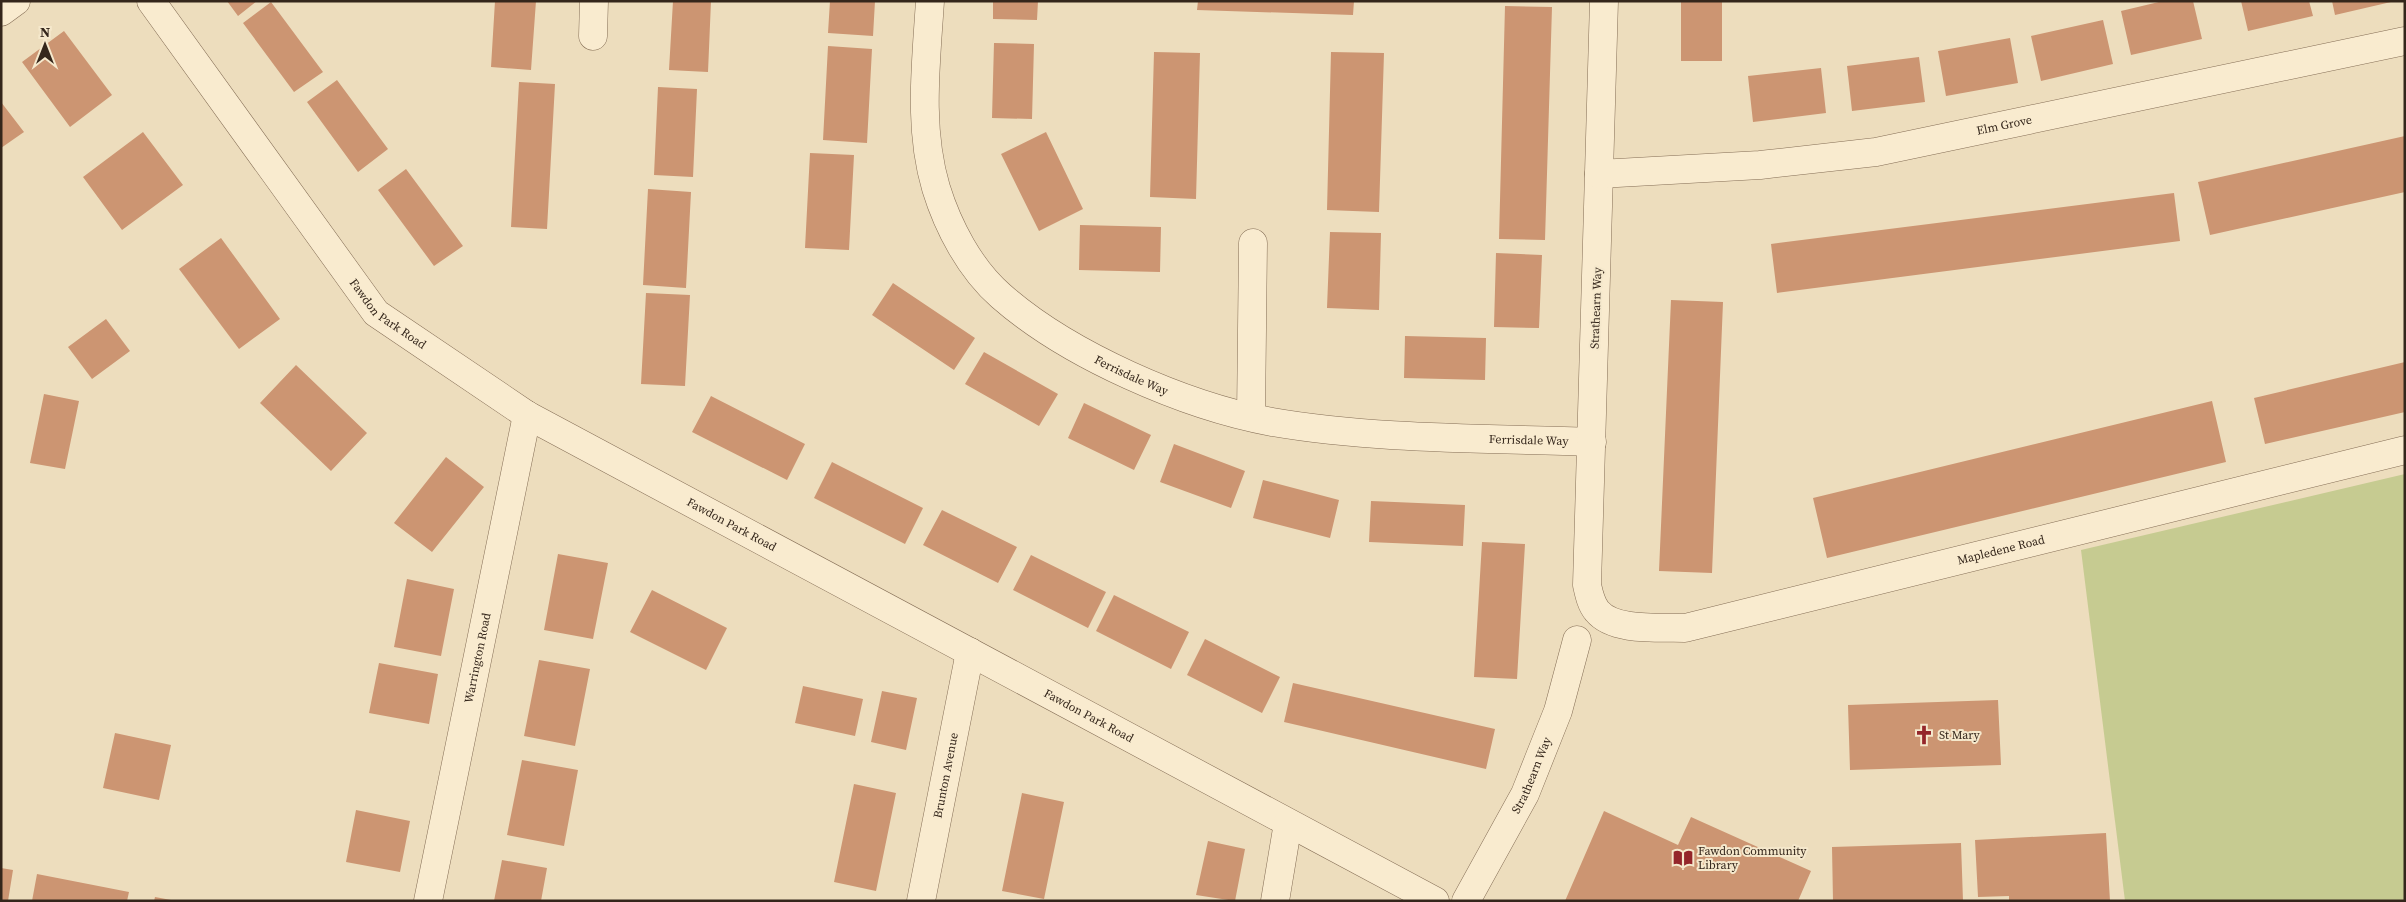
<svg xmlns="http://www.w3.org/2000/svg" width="2406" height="902" viewBox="0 0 2406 902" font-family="'Source Serif 4',serif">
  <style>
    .green { fill: #c6cb91 }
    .building { fill: #cc9572 }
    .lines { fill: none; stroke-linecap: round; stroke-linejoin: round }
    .minor-casing { stroke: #856e56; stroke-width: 29 }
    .minor { stroke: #f9ebcf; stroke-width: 28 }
    .labels { text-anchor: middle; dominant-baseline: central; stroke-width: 4; stroke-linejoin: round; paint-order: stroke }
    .street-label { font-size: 12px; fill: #34261b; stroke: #f5e8cc }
    .poi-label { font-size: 12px; fill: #34261b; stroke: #f5e8cc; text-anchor: start }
  </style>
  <rect width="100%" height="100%" fill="#edddbd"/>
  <path class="green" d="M 2405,474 L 2405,901 L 2125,901 L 2081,550 Z"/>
  <path class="building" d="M 227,1 L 257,1 L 238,16 Z
    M 495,1 L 536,1 L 531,70 L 491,67 Z
    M 673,1 L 711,1 L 708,72 L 669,70 Z
    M 830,1 L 875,1 L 873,36 L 828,33 Z
    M 993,1 L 1038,1 L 1037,20 L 993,19 Z
    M 1198,1 L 1354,1 L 1353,15 L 1197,10 Z
    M 1681,1 L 1722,1 L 1722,61 L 1681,61 Z
    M 2163,1 L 2193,1 L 2202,39 L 2131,55 L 2121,11 Z
    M 2241,1 L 2309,1 L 2313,16 L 2248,31 Z
    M 2332,1 L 2391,1 L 2391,2 L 2335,15 Z
    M 271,2 L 323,72 L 294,92 L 243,23 Z
    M 1505,6 L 1552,7 L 1545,240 L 1499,239 Z
    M 2103,20 L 2113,64 L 2041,81 L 2031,36 Z
    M 64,31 L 112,95 L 70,127 L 22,62 Z
    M 2010,38 L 2018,83 L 1946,96 L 1938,51 Z
    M 994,43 L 1034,44 L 1032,119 L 992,118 Z
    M 828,46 L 872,49 L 867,143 L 823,140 Z
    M 1154,52 L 1200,53 L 1196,199 L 1150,197 Z
    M 1331,52 L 1384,53 L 1379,212 L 1327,210 Z
    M 1919,57 L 1925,102 L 1852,111 L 1847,66 Z
    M 1821,68 L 1826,113 L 1753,122 L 1748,76 Z
    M 337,80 L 388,149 L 358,172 L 307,102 Z
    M 519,82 L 555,84 L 547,229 L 511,227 Z
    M 658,87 L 697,89 L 693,177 L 654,175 Z
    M 1,102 L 24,132 L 1,148 Z
    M 143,132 L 183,185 L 122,230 L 83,177 Z
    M 1046,132 L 1083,209 L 1039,231 L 1001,154 Z
    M 2405,136 L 2405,192 L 2210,235 L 2198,182 Z
    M 810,153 L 854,155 L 849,250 L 805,248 Z
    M 406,169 L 463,246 L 434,266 L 378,190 Z
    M 648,189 L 691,192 L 686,288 L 643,285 Z
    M 2174,193 L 2180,241 L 1777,293 L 1771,244 Z
    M 1080,225 L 1161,227 L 1160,272 L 1079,270 Z
    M 1330,232 L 1381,233 L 1379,310 L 1327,308 Z
    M 221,238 L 280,319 L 239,349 L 179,269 Z
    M 1496,253 L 1542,255 L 1539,328 L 1494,327 Z
    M 893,283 L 975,338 L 954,370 L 872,315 Z
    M 646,293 L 690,295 L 685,386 L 641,384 Z
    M 1671,300 L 1723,302 L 1712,573 L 1659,571 Z
    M 106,319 L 130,351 L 92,379 L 68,347 Z
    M 1405,336 L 1486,338 L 1485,380 L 1404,378 Z
    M 984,352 L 1058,394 L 1039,426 L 965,384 Z
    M 2405,362 L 2405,412 L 2265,444 L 2254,398 Z
    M 296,365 L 367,433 L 331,471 L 260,403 Z
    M 44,394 L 79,401 L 65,469 L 30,463 Z
    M 711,396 L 805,444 L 787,480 L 692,432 Z
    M 2212,401 L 2226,462 L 1827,558 L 1813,498 Z
    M 1084,403 L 1151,435 L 1134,470 L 1068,438 Z
    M 1174,444 L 1245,471 L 1231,508 L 1160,482 Z
    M 446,457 L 484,487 L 432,552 L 394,523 Z
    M 832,462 L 923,508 L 905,544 L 814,498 Z
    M 1263,480 L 1339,500 L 1330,538 L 1253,518 Z
    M 1371,501 L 1465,505 L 1463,546 L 1369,542 Z
    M 942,510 L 1017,547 L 998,583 L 923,545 Z
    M 1482,542 L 1525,544 L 1517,679 L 1474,677 Z
    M 558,554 L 608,563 L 593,639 L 544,630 Z
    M 1031,555 L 1106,592 L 1088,628 L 1013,590 Z
    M 407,579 L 454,589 L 441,656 L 394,647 Z
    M 652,590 L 727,628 L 706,670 L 630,632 Z
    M 1114,595 L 1189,632 L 1171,669 L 1096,631 Z
    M 1205,639 L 1280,677 L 1262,713 L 1187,675 Z
    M 539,660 L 590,669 L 575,746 L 524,736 Z
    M 379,663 L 438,674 L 429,724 L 369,713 Z
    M 1293,683 L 1495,729 L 1486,769 L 1284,722 Z
    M 803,686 L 863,699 L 855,736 L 795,723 Z
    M 882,691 L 917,698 L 906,750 L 871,742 Z
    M 1998,700 L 2001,765 L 1850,770 L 1848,705 Z
    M 115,733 L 171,745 L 159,800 L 103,788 Z
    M 522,760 L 578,770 L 564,846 L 507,835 Z
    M 854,784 L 896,793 L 876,891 L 834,882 Z
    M 1022,793 L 1064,802 L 1044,899 L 1002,891 Z
    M 356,810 L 410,821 L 400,872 L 346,862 Z
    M 1604,811 L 1678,845 L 1691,817 L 1811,871 L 1798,901 L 1565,901 Z
    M 2106,833 L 2110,901 L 2009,901 L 2009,896 L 1978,897 L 1975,840 Z
    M 1208,841 L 1245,849 L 1235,901 L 1196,895 Z
    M 1961,843 L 1963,901 L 1833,901 L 1832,847 Z
    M 502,860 L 547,868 L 541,901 L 494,901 Z
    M 1,868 L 13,870 L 8,901 L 1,901 Z
    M 37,874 L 129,892 L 127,901 L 32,901 Z
    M 155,897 L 171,900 L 171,901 L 154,901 Z"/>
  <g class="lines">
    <defs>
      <g id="minor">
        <path id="s1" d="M 151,1 L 376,313 L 527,415 L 1435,901"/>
        <path id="s2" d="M 930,1 C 926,64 918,128 936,188 C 948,227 970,269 1001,296 C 1068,355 1185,406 1272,422 C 1376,440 1487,438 1592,442"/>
        <path id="s3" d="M 1604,1 L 1587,585 C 1589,594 1591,604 1597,611 C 1614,632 1661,627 1685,628 L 2405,450"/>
        <path d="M 1,12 L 16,1"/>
        <path d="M 593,36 L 594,1"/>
        <path id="s4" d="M 1599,174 L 1760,165 L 1876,152 L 2405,41"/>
        <path d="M 1251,416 L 1253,243"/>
        <path id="s5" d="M 428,901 L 527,415"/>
        <path id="s6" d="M 921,901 L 970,652"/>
        <path d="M 1275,901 L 1288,823"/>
        <path id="s7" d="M 1466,901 L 1525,794 L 1558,711 L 1577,640"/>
      </g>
    </defs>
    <use href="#minor" class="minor-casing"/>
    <use href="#minor" class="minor"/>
  </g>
  <defs>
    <symbol id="church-bare" viewBox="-9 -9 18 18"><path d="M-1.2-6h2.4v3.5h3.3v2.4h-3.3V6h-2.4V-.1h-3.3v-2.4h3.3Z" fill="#94262a" stroke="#f5e8cc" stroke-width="2.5" paint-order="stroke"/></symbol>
    <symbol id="library-bare" viewBox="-9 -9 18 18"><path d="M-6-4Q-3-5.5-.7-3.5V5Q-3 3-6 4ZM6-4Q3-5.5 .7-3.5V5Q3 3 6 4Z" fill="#94262a" stroke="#f5e8cc" stroke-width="2.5" paint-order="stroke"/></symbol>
  </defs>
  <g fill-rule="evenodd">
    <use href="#church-bare" x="1910" y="721" width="28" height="28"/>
    <use href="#library-bare" x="1669" y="844" width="28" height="28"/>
  </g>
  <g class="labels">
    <g class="street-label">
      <text stroke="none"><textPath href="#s4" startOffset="409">Elm Grove</textPath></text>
      <text transform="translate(1596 308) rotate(-88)">Strathearn Way</text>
      <text stroke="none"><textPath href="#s1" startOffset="394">Fawdon Park Road</textPath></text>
      <text stroke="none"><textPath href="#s2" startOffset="469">Ferrisdale Way</textPath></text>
      <text stroke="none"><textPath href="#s2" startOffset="875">Ferrisdale Way</textPath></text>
      <text stroke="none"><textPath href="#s1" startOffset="799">Fawdon Park Road</textPath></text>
      <text stroke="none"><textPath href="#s3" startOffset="1030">Mapledene Road</textPath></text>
      <text stroke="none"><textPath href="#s5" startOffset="248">Warrington Road</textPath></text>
      <text stroke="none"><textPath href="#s1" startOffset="1204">Fawdon Park Road</textPath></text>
      <text stroke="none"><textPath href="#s7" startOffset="142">Strathearn Way</textPath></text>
      <text stroke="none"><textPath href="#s6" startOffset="128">Brunton Avenue</textPath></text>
    </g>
    <g class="poi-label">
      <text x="1939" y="735">St Mary</text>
      <text x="1698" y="851">Fawdon Community<tspan x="1698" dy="14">Library</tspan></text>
    </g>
  </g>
  <rect width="2406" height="902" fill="none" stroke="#34261b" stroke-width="5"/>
  <g transform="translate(45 45)" stroke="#f5e8cc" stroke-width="4" paint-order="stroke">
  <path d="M0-4L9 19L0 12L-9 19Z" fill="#34261b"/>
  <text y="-8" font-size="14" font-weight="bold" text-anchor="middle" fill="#34261b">N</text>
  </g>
</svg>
